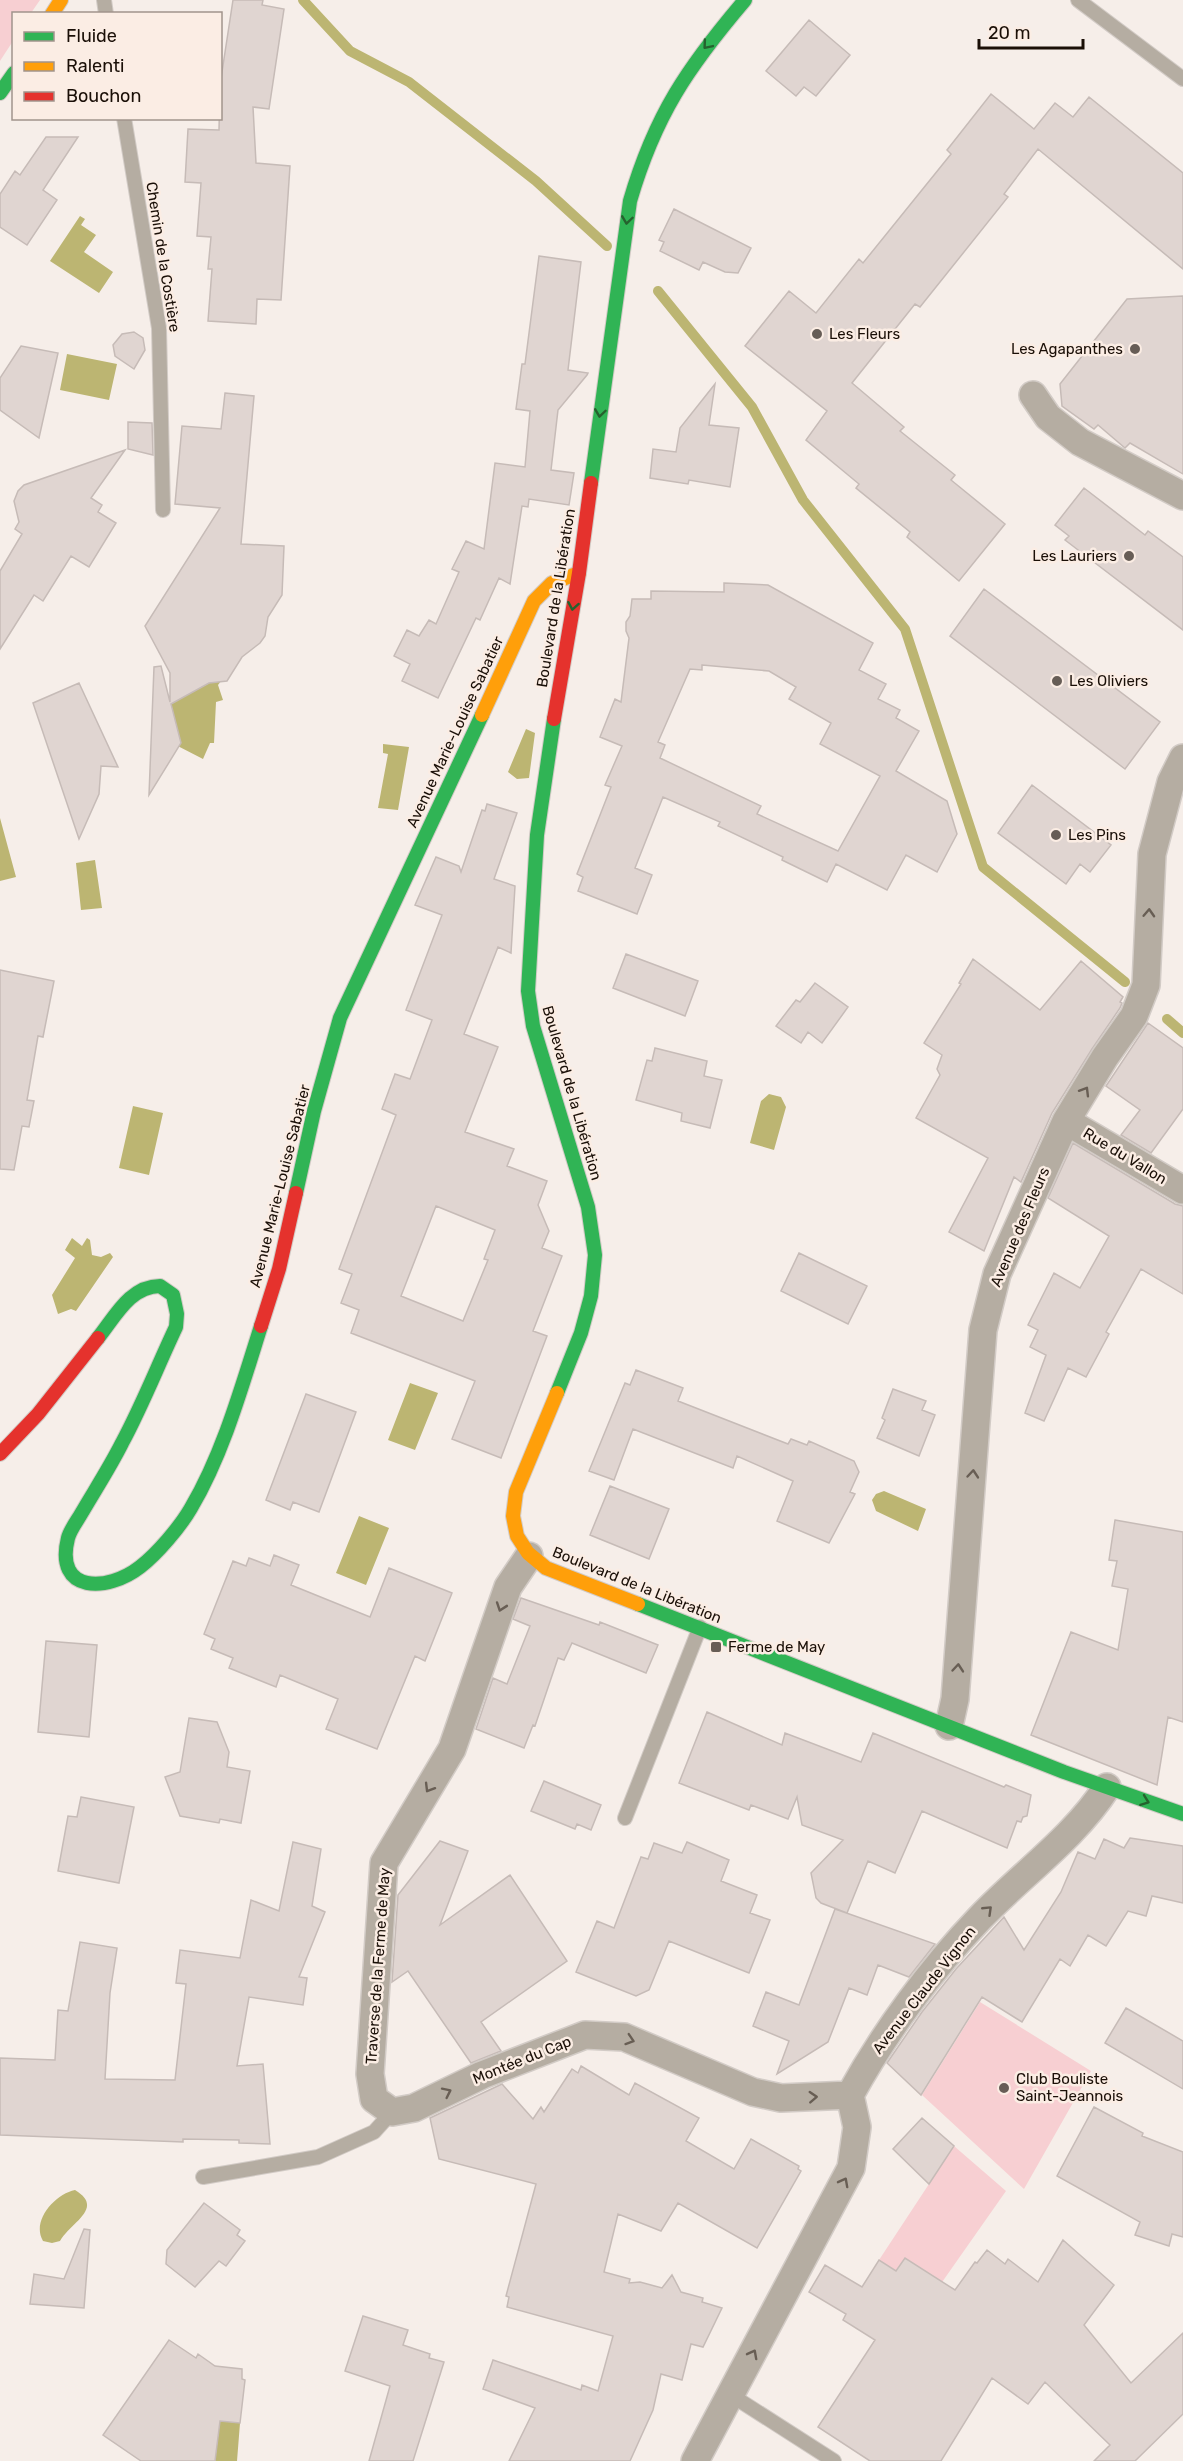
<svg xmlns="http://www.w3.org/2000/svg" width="1183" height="2461" viewBox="0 0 1183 2461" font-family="Rubik,sans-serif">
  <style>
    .green { fill: #f7cfd2 }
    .water { fill: #bcb572 }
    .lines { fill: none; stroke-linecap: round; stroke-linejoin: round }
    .stream { stroke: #bcb572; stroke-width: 10 }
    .building { fill: #e0d5d1; stroke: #c6bbb7; stroke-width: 1.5; fill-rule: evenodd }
    .lane-casing { stroke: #d2cbc6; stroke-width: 16 }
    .street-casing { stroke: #d2cbc6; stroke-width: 30 }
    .fast-casing { stroke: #d2cbc6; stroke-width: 16 }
    .slow-casing { stroke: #d2cbc6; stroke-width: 16 }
    .jam-casing { stroke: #d2cbc6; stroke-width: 16 }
    .lane { stroke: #b5ada2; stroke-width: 14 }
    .street { stroke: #b5ada2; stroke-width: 27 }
    .fast { stroke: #30b455; stroke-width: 14 }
    .slow { stroke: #ff9f0a; stroke-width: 14 }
    .jam { stroke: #e5322d; stroke-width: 14 }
    .oneway { stroke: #25622e }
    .oneway2 { stroke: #685e54 }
    .poi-dot { fill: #675d56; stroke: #fbede4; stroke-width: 2 }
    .labels { text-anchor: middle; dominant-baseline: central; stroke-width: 5; stroke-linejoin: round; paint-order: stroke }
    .street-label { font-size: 15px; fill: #1a0f07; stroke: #fbede4 }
    .poi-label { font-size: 15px; fill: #1a0f07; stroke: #fbede4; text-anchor: start }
  </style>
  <rect width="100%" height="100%" fill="#f6eee9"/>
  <path class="green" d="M 0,0 L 40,0 L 31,13 L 14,14 L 13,41 L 0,61 Z
    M 980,2002 L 1091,2071 L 1024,2189 L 922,2095 Z
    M 954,2146 L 1006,2191 L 933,2295 L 879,2260 Z"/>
  <path class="water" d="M 80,216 L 85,219 L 81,225 L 96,235 L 84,252 L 113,272 L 99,293 L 50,261 Z
    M 67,354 L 117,364 L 109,400 L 60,390 Z
    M 219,678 L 221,681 L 218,685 L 223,700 L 216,702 L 214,743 L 210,743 L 203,759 L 168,741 L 170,696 L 185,696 Z
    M 526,729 L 535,733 L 529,778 L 517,779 L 508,772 Z
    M 383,744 L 409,747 L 398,810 L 378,808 L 388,754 L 383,753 Z
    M 0,818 L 16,877 L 0,881 Z
    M 95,860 L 102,908 L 81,910 L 76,863 Z
    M 769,1094 L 781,1097 L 786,1107 L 774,1150 L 750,1143 L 761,1101 Z
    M 133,1106 L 163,1113 L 149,1175 L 119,1168 Z
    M 72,1238 L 82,1246 L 87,1238 L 90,1240 L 92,1255 L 101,1257 L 110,1253 L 113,1257 L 76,1311 L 71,1309 L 58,1314 L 52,1295 L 75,1258 L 65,1250 Z
    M 410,1383 L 438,1393 L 415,1450 L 388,1440 Z
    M 884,1491 L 926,1509 L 918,1531 L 876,1511 L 872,1500 L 876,1494 Z
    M 359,1516 L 389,1528 L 366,1585 L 336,1573 Z
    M 75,2190 C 105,2208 71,2222 60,2241 L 52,2243 L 43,2241 C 31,2221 55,2194 75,2190 Z
    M 220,2421 L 240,2423 L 237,2461 L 215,2461 Z"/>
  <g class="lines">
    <path class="stream" d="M 303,0 L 350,51 L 409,82 L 536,181 L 607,246
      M 658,291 L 752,407 L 803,500 L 905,629 L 983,867 L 1125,982
      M 1167,1019 L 1183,1033"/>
  </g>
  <path class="building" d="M 233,0 L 263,0 L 262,5 L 284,9 L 269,109 L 253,107 L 256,163 L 290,166 L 281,300 L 257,299 L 256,324 L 208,321 L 212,269 L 208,269 L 211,237 L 197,236 L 201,183 L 185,182 L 188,129 L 219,130 L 220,85 Z
    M 809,20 L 850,55 L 816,96 L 804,87 L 796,96 L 766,71 Z
    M 991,94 L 1034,129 L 1055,103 L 1073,117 L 1089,97 L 1183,173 L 1183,269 L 1038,149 L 1004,194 L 1008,197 L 920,307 L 915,304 L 852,383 L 904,427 L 900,431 L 955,475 L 951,480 L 1005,524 L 959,581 L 907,537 L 910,532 L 856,488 L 859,484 L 806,440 L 827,411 L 745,346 L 789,291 L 816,313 L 859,259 L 863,263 L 951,154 L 947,150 Z
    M 46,137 L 78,137 L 43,190 L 57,200 L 27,245 L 0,227 L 0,194 L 15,171 L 20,175 Z
    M 674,209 L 751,248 L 738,273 L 725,272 L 703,262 L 699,270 L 660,251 L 664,242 L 659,240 Z
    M 539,256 L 581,262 L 568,370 L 588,373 L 587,375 L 558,410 L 551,470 L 574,473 L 569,505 L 529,499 L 528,507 L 522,506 L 510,584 L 499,578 L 480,620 L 476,618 L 438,698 L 402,681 L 410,664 L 394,656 L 407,630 L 419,636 L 429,620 L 436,624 L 459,572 L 452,569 L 466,541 L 484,549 L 495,463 L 525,467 L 530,411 L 516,409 L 522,364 L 525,364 Z
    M 1183,296 L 1183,474 L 1130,443 L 1125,448 L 1098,425 L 1094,429 L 1062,406 L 1060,384 L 1127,299 Z
    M 134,332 L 143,338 L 145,350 L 134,369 L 115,356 L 113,345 L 122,334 Z
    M 21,346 L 58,353 L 39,438 L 0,410 L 0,378 Z
    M 715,384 L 709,425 L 739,428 L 730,487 L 689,480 L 688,484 L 650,478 L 653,449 L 676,452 L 680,428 Z
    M 225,393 L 254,396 L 241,544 L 284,546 L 282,595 L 268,617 L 265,636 L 260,643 L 242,657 L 227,681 L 209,683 L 171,704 L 181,743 L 149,795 L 154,667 L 161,666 L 170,702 L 170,673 L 145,626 L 220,508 L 175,504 L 182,426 L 221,429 Z
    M 128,422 L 152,423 L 153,455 L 128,449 Z
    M 125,450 L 91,498 L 102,505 L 98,512 L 116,523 L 89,567 L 71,556 L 43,601 L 34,595 L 0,649 L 0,571 L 22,534 L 15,529 L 19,522 L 14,501 L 18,491 L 24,485 Z
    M 1084,488 L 1145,535 L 1148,531 L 1183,557 L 1183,630 L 1065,540 L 1069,536 L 1055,525 Z
    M 724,583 L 768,585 L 873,643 L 859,670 L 886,684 L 878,699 L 900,710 L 896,718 L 919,731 L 896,771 L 947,801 L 957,834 L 937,872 L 906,855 L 887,890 L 836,864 L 827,882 L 782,860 L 783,857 L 718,826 L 720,822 L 663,797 L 635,868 L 652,875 L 637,914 L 578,891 L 583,877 L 577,874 L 611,787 L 605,785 L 622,746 L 600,737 L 615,699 L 621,702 L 629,638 L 626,631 L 626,622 L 630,616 L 632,599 L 651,599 L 651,591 L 724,592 ZM 702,665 L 769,671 L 796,687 L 789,699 L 831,723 L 820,744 L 880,776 L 838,851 L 757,814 L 761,806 L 660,758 L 665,745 L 658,742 L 690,669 L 702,670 Z
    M 984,589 L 1160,722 L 1125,769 L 950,636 Z
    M 79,683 L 118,767 L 101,766 L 99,794 L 79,839 L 33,703 Z
    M 1032,785 L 1111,845 L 1090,872 L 1080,864 L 1066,884 L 998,833 Z
    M 487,804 L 517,813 L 494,879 L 515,886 L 511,953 L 498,947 L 464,1034 L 498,1047 L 465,1132 L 514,1149 L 507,1166 L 547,1181 L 538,1205 L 549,1231 L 542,1248 L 562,1256 L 533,1331 L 547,1336 L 501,1458 L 452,1439 L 475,1381 L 351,1333 L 359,1310 L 341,1303 L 352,1274 L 339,1269 L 396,1115 L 382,1109 L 395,1074 L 410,1079 L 432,1020 L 406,1010 L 442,915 L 415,905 L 436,857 L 459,866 L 461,872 L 482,810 L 485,811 ZM 436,1206 L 495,1230 L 484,1259 L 488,1260 L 463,1321 L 401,1296 Z
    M 626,954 L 698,981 L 685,1016 L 613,988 Z
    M 973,959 L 1040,1010 L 1081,961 L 1123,997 L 1120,1002 L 1122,1003 L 1120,1008 L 1092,1049 L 1052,1113 L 1021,1182 L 1014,1177 L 984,1251 L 949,1232 L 988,1158 L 916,1118 L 940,1075 L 937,1069 L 942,1055 L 924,1043 L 961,984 L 959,983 Z
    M 0,970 L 54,981 L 43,1037 L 38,1036 L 27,1100 L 34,1101 L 29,1127 L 22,1126 L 14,1170 L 0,1169 Z
    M 815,983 L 848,1007 L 822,1043 L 808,1032 L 801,1043 L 776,1026 L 796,1000 L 800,1002 Z
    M 1148,1023 L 1183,1048 L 1183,1109 L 1151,1153 L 1121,1135 L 1140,1110 L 1106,1086 Z
    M 655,1048 L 707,1061 L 704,1076 L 722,1080 L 710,1128 L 681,1121 L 682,1113 L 636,1100 L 647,1060 L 652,1061 Z
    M 1073,1143 L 1175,1204 L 1183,1206 L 1183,1294 L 1141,1269 L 1106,1332 L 1109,1334 L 1086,1377 L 1068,1368 L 1044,1421 L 1025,1413 L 1046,1355 L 1030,1347 L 1038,1330 L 1028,1325 L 1054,1273 L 1080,1288 L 1109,1236 L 1048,1198 Z
    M 799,1253 L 867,1286 L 848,1324 L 781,1291 Z
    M 636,1370 L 683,1388 L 678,1401 L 788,1444 L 791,1439 L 807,1445 L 809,1441 L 854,1461 L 859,1472 L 850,1492 L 855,1494 L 829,1543 L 777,1521 L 793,1481 L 737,1456 L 733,1468 L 633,1429 L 614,1480 L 589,1471 L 625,1383 L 630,1385 Z
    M 893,1389 L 926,1401 L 922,1410 L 935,1415 L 919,1456 L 877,1438 L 885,1420 L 882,1418 Z
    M 306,1394 L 356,1412 L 319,1512 L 293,1502 L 290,1510 L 266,1500 Z
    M 610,1486 L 669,1509 L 649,1559 L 590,1535 Z
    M 1115,1520 L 1183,1532 L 1183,1722 L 1168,1717 L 1157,1785 L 1031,1735 L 1071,1632 L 1118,1650 L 1128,1589 L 1112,1586 L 1117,1561 L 1109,1560 Z
    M 274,1555 L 299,1565 L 291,1585 L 370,1617 L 389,1568 L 452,1593 L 425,1661 L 415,1656 L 377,1749 L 326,1729 L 338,1699 L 280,1675 L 276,1687 L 229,1668 L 233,1658 L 211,1649 L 215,1639 L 204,1634 L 233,1561 L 246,1566 L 249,1558 L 270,1566 Z
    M 521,1598 L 599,1625 L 600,1622 L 658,1645 L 646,1673 L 572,1643 L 564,1660 L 558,1658 L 535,1726 L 533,1725 L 524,1748 L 476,1729 L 493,1678 L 507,1684 L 530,1626 L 513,1619 Z
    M 46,1641 L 97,1645 L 89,1737 L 38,1732 Z
    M 707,1712 L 782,1745 L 785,1733 L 861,1762 L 873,1733 L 1004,1787 L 1006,1785 L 1031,1795 L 1027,1816 L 1023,1817 L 1021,1822 L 1017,1821 L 1007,1848 L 922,1811 L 895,1873 L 868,1861 L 847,1913 L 821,1903 L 816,1898 L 811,1873 L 843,1840 L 802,1825 L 797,1797 L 788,1819 L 751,1805 L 749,1810 L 679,1783 Z
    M 189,1718 L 217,1722 L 229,1752 L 227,1767 L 250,1771 L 241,1823 L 220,1819 L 219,1823 L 180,1816 L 165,1777 L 180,1772 Z
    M 544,1781 L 601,1805 L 591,1830 L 577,1824 L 575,1829 L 531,1811 Z
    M 81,1797 L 134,1807 L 119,1883 L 58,1871 L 68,1816 L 77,1817 Z
    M 1130,1838 L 1183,1846 L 1183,1903 L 1152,1896 L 1146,1916 L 1128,1911 L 1106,1946 L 1088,1935 L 1070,1966 L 1060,1959 L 1022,2022 L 982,1997 L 921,2095 L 887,2063 L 922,2012 L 956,1969 L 1004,1917 L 1024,1950 L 1061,1892 L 1078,1852 L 1095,1859 L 1104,1839 L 1124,1848 Z
    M 440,1841 L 468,1851 L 440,1925 L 510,1875 L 567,1961 L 481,2022 L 501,2051 L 471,2063 L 408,1971 L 392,1982 L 398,1895 Z
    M 293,1842 L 321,1849 L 312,1906 L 325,1912 L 299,1977 L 307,1978 L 303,2005 L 249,1997 L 237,2066 L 263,2064 L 270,2144 L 239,2143 L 239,2140 L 183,2139 L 183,2142 L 0,2135 L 0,2058 L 55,2060 L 58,2010 L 68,2011 L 80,1942 L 117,1948 L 110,1993 L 105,2079 L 175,2080 L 186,1984 L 176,1983 L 180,1950 L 240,1958 L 251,1900 L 279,1911 Z
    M 687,1842 L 729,1860 L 721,1881 L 757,1895 L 750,1913 L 770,1920 L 749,1973 L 669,1941 L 649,1990 L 636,1996 L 576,1972 L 597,1921 L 614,1928 L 641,1857 L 648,1859 L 654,1843 L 682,1853 Z
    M 835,1909 L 935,1944 L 909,1977 L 878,1965 L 867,1995 L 849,1988 L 828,2042 L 777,2074 L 789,2041 L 753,2026 L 766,1992 L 799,2005 Z
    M 1126,2008 L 1183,2041 L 1183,2089 L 1105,2043 Z
    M 581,2066 L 629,2095 L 635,2083 L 699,2118 L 686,2141 L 734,2169 L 751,2139 L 799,2166 L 798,2169 L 801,2171 L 757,2248 L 678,2203 L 661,2231 L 618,2214 L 604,2272 L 630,2279 L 629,2283 L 640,2282 L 662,2288 L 672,2275 L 681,2292 L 703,2298 L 702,2302 L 722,2308 L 703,2347 L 691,2344 L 682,2380 L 661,2374 L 653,2410 L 630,2461 L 509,2461 L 535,2408 L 483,2389 L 493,2360 L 581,2390 L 582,2385 L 598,2391 L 613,2336 L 507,2307 L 509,2297 L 506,2296 L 536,2184 L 439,2159 L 430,2118 L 502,2084 L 533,2119 L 541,2107 L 544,2112 L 572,2069 L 578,2073 Z
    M 1094,2107 L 1143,2133 L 1142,2136 L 1183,2152 L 1183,2237 L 1172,2234 L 1169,2246 L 1135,2235 L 1140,2222 L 1057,2176 Z
    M 922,2118 L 954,2146 L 929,2184 L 893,2149 Z
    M 204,2203 L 240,2230 L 237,2235 L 245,2241 L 226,2266 L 219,2261 L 195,2287 L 166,2264 L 167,2250 Z
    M 84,2229 L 90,2230 L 84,2308 L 30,2304 L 34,2274 L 64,2279 Z
    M 1063,2240 L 1114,2285 L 1084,2325 L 1131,2383 L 1183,2333 L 1183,2414 L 1135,2461 L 1094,2461 L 1110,2445 L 1045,2382 L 1028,2404 L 992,2378 L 941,2461 L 870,2461 L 818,2427 L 875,2340 L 843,2320 L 846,2314 L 809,2292 L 825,2265 L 862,2287 L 879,2260 L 896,2271 L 905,2258 L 955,2290 L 975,2262 L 977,2263 L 987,2250 L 1005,2264 L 1008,2259 L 1038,2282 Z
    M 363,2316 L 408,2330 L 403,2345 L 430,2354 L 429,2358 L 444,2362 L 413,2461 L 369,2461 L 390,2386 L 345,2371 Z
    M 169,2340 L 196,2358 L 198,2354 L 215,2366 L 242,2369 L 242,2379 L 245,2380 L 240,2423 L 220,2421 L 215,2461 L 141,2461 L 103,2435 Z"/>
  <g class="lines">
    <defs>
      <path id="lane" d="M 104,0 L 106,14
        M 1078,0 L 1183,79
        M 124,118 L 159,328 L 163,510
        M 625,1818 L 700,1627
        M 203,2177 L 318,2157 L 374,2132 L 392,2112
        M 731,2395 L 834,2461"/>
      <path id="street" d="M 1033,395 L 1048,417 L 1080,442 L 1183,496
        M 1066,1121 L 1183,1190
        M 529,1556 L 508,1587 L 452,1749 L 384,1863 L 370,2074 L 374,2099 L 392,2112 L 414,2108 L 482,2075 L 585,2035 L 624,2037 L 753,2092 L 781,2098 L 850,2095
        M 949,1726 L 955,1699 L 983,1330 L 997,1274 L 1066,1121 L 1105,1057 L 1134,1016 L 1146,985 L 1152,854 L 1171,782 L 1183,758
        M 695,2461 L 851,2168 L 857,2127 L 850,2095 C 884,2033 931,1969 980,1918 C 1022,1874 1074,1838 1107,1787"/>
      <path id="fast" d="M 0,93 L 14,73
        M 591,483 L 630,201 C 655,115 688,67 745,0
        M 554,719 L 537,835 L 528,991 L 533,1026 L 588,1207 L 595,1255 L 591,1296 L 581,1333 L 557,1393
        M 296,1193 L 314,1111 L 340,1018 L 482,715
        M 98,1338 C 115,1317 130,1286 160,1286 L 173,1295 L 177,1314 L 176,1327 C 158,1365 142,1406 122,1443 C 110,1467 95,1490 81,1514 C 77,1521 70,1530 68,1538 C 54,1594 108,1592 140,1567 C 157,1554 180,1527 191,1508 C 223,1454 242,1386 261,1326
        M 638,1604 L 1064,1772 L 1183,1814"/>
      <path id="slow" d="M 52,14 L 61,0
        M 482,715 L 534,601 L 552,583 L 579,573
        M 557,1393 L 516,1492 L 513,1516 L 517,1536 L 528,1553 L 546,1568 L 638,1604"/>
      <path id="jam" d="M 554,719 L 579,573 L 591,483
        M 261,1326 L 279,1269 L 296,1193
        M 0,1454 L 38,1414 L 98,1338"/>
    </defs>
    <use href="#lane" class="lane-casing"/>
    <use href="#street" class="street-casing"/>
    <use href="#fast" class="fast-casing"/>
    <use href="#slow" class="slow-casing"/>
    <use href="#jam" class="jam-casing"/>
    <use href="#lane" class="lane"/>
    <use href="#street" class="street"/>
    <use href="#fast" class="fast"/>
    <use href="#slow" class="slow"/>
    <use href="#jam" class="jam"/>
  </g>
  <defs><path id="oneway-chevron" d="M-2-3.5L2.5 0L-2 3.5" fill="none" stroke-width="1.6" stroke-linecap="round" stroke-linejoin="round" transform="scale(1.5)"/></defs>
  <g class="oneway">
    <use href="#oneway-chevron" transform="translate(707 45) rotate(130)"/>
    <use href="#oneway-chevron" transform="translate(627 220) rotate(98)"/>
    <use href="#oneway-chevron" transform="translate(600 413) rotate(98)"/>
    <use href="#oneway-chevron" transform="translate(573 606) rotate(100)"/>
    <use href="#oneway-chevron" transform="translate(1145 1801) rotate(20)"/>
  </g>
  <g class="oneway2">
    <use href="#oneway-chevron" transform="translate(1149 913) rotate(-87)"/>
    <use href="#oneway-chevron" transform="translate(1085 1091) rotate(-59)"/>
    <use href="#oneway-chevron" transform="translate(973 1474) rotate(-85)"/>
    <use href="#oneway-chevron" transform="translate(501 1607) rotate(109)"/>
    <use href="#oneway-chevron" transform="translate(958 1668) rotate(-85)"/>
    <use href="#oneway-chevron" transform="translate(429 1788) rotate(121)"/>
    <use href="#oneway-chevron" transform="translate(988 1910) rotate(-44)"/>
    <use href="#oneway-chevron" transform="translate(630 2040) rotate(18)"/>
    <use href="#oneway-chevron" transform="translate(447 2092) rotate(-26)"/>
    <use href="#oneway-chevron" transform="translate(813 2097) rotate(-3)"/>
    <use href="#oneway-chevron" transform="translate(844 2182) rotate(-62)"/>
    <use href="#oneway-chevron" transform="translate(753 2354) rotate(-62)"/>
  </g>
  <g class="poi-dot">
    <circle cx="817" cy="334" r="6"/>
    <circle cx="1135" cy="349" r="6"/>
    <circle cx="1129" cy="556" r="6"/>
    <circle cx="1057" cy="681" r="6"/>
    <circle cx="1056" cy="835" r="6"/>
    <rect x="710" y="1641" width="12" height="12" rx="3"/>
    <circle cx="1004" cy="2088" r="6"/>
  </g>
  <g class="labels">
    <g class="street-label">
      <text transform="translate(163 257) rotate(81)">Chemin de la Costière</text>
      <text transform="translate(556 598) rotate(-81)">Boulevard de la Libération</text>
      <text transform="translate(455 732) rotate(-65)">Avenue Marie-Louise Sabatier</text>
      <text transform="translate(572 1093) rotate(74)">Boulevard de la Libération</text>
      <text transform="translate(1125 1156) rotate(31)">Rue du Vallon</text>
      <text transform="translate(280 1186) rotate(-76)">Avenue Marie-Louise Sabatier</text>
      <text transform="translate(1020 1227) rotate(-67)">Avenue des Fleurs</text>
      <text transform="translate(637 1585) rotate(22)">Boulevard de la Libération</text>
      <text transform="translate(378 1966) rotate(-86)">Traverse de la Ferme de May</text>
      <text transform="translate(924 1990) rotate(-52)">Avenue Claude Vignon</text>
      <text transform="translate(522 2060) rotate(-22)">Montée du Cap</text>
    </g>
    <g class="poi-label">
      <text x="829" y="334">Les Fleurs</text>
      <text x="1123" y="349" text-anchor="end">Les Agapanthes</text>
      <text x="1117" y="556" text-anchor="end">Les Lauriers</text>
      <text x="1069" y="681">Les Oliviers</text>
      <text x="1068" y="835">Les Pins</text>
      <text x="728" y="1647">Ferme de May</text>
      <text x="1016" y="2079">Club Bouliste<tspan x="1016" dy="17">Saint-Jeannois</tspan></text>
    </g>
  </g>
  <rect x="12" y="12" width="210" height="108" fill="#fbede4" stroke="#a1948c" stroke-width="1.5"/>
  <rect x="24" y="32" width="30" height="9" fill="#30b455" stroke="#a1948c" stroke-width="1.5"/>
  <text x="66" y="42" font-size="18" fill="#1a0f07">Fluide</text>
  <rect x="24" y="62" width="30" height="9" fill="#ff9f0a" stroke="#a1948c" stroke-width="1.5"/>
  <text x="66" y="72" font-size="18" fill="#1a0f07">Ralenti</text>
  <rect x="24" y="92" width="30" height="9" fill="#e5322d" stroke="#a1948c" stroke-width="1.5"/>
  <text x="66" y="102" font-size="18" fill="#1a0f07">Bouchon</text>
  <path d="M979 39v9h104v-9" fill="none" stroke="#1a0f07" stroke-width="3"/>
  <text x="988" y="39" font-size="18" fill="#1a0f07" stroke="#fbede4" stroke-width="4.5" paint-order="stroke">20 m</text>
</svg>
